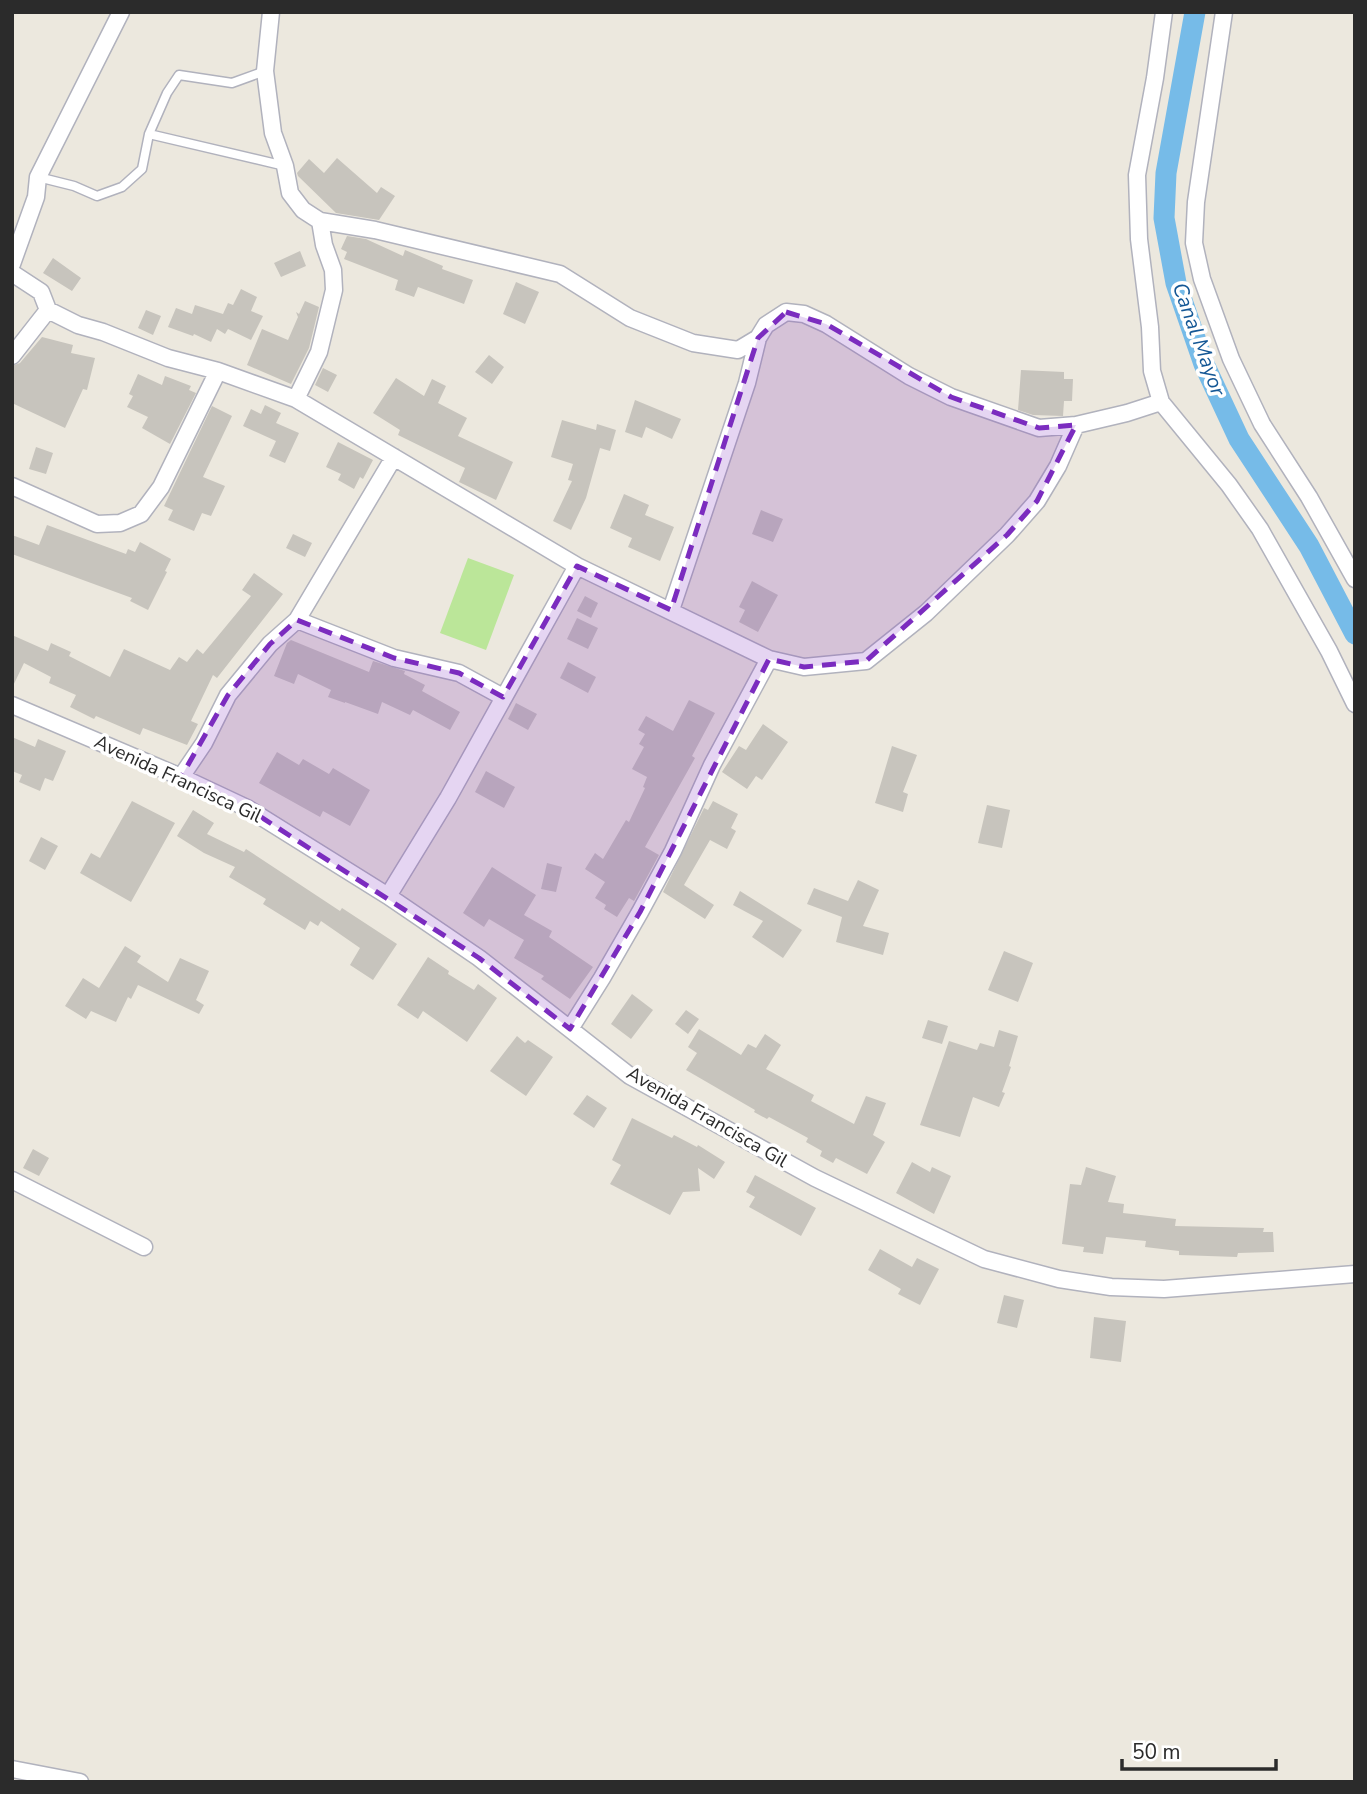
<svg xmlns="http://www.w3.org/2000/svg" width="1367" height="1794" viewBox="0 0 1367 1794" font-family="'Nunito Sans',sans-serif">
  <style>
    .pitch { fill: #bbe699 }
    .lines { fill: none; stroke-linecap: round; stroke-linejoin: round }
    .canal { stroke: #76bbe8; stroke-width: 21 }
    .building { fill: #c7c4bd }
    .lane-casing { stroke: #b1b2bd; stroke-width: 11 }
    .street-casing { stroke: #b1b2bd; stroke-width: 19 }
    .lane { stroke: #fff; stroke-width: 8 }
    .street { stroke: #fff; stroke-width: 16 }
    .marked { fill: #7b2cbf; fill-opacity: 0.2; stroke: #7b2cbf; stroke-width: 5; stroke-dasharray: 14 9; stroke-linejoin: round }
    .labels { text-anchor: middle; dominant-baseline: central; stroke-width: 7; stroke-linejoin: round; paint-order: stroke }
    .street-label { font-size: 19px; fill: #2b2b2b; stroke: #fff }
    .water-label { font-size: 21px; font-style: italic; fill: #145795; stroke: #fff }
  </style>
  <rect width="100%" height="100%" fill="#ece8de"/>
  <path class="pitch" d="M 468,558 L 514,575 L 486,650 L 440,633 Z"/>
  <g class="lines">
    <path class="canal" d="M 1195,12 L 1166,173 L 1164,218 L 1176,283 L 1204,364 L 1239,439 L 1309,546 L 1355,634"/>
  </g>
  <path class="building" d="M 337,158 L 377,193 L 381,187 L 395,196 L 379,220 L 336,213 L 298,176 L 297,173 L 309,159 L 324,173 Z
    M 347,236 L 366,239 L 403,256 L 405,250 L 443,266 L 442,269 L 473,280 L 464,304 L 418,287 L 414,297 L 395,290 L 398,280 L 344,259 L 347,252 L 341,249 Z
    M 300,251 L 306,266 L 281,277 L 274,263 Z
    M 53,258 L 81,278 L 72,291 L 43,273 Z
    M 516,282 L 539,292 L 525,324 L 503,314 Z
    M 241,289 L 257,297 L 251,311 L 263,316 L 251,340 L 228,329 L 225,334 L 217,329 L 211,342 L 194,334 L 193,336 L 168,327 L 176,308 L 192,314 L 195,305 L 223,314 L 228,303 L 233,305 Z
    M 305,301 L 319,307 L 309,348 L 291,384 L 247,365 L 262,329 L 288,340 L 298,317 L 296,312 L 299,314 Z
    M 146,310 L 161,316 L 153,335 L 138,328 Z
    M 42,337 L 73,345 L 71,353 L 95,358 L 87,390 L 83,389 L 65,428 L 12,403 L 12,366 L 20,363 Z
    M 489,355 L 504,367 L 492,384 L 475,372 Z
    M 323,368 L 337,375 L 328,392 L 315,385 Z
    M 1021,370 L 1064,372 L 1064,379 L 1073,379 L 1072,401 L 1064,401 L 1063,416 L 1033,415 L 1018,410 Z
    M 138,374 L 162,385 L 165,376 L 191,386 L 189,390 L 196,393 L 170,444 L 142,428 L 148,417 L 127,407 L 133,396 L 129,394 Z
    M 396,378 L 424,396 L 432,379 L 446,386 L 438,403 L 467,418 L 458,436 L 513,462 L 496,500 L 459,482 L 465,468 L 398,435 L 400,430 L 373,413 Z
    M 635,400 L 681,419 L 672,439 L 646,427 L 642,438 L 625,432 Z
    M 265,405 L 281,413 L 276,423 L 299,433 L 285,463 L 269,456 L 276,441 L 243,426 L 251,409 L 261,414 Z
    M 212,406 L 232,416 L 203,477 L 225,486 L 211,516 L 202,513 L 194,531 L 168,520 L 173,510 L 164,506 Z
    M 562,420 L 596,430 L 597,424 L 616,430 L 610,451 L 600,448 L 586,498 L 571,530 L 553,521 L 572,481 L 568,480 L 573,464 L 551,457 Z
    M 338,442 L 373,460 L 363,479 L 360,477 L 354,489 L 338,480 L 341,474 L 326,467 Z
    M 36,447 L 53,453 L 46,474 L 29,469 Z
    M 624,494 L 649,505 L 645,515 L 674,527 L 660,561 L 628,547 L 632,538 L 610,528 Z
    M 761,510 L 783,519 L 773,542 L 752,534 Z
    M 47,525 L 126,554 L 128,549 L 135,552 L 140,542 L 171,559 L 165,571 L 167,572 L 148,610 L 130,601 L 132,598 L 12,554 L 12,535 L 39,545 Z
    M 293,534 L 312,543 L 305,557 L 286,548 Z
    M 254,573 L 283,594 L 217,678 L 213,675 L 191,721 L 198,724 L 187,745 L 143,728 L 140,735 L 96,716 L 94,719 L 70,707 L 76,695 L 49,683 L 51,677 L 24,663 L 12,688 L 12,635 L 48,651 L 51,643 L 71,652 L 69,656 L 110,677 L 124,649 L 170,670 L 179,657 L 187,662 L 197,649 L 203,654 L 251,596 L 242,590 Z
    M 752,581 L 778,595 L 758,632 L 739,622 L 745,610 L 739,607 Z
    M 585,596 L 598,603 L 591,618 L 577,611 Z
    M 577,618 L 598,628 L 588,649 L 567,639 Z
    M 291,640 L 369,672 L 373,661 L 405,671 L 404,674 L 425,685 L 422,691 L 460,712 L 450,730 L 413,710 L 410,715 L 382,702 L 378,714 L 345,702 L 345,703 L 328,697 L 331,690 L 298,674 L 294,684 L 274,676 L 287,643 Z
    M 568,662 L 596,677 L 588,693 L 560,678 Z
    M 689,700 L 715,713 L 692,756 L 695,758 L 645,847 L 659,855 L 634,901 L 629,898 L 617,917 L 604,909 L 606,905 L 595,898 L 605,882 L 585,869 L 595,853 L 603,859 L 626,820 L 629,822 L 645,788 L 643,787 L 647,777 L 632,769 L 644,747 L 639,744 L 645,734 L 638,730 L 646,716 L 673,731 Z
    M 516,703 L 537,714 L 528,730 L 508,719 Z
    M 763,724 L 788,742 L 762,780 L 756,776 L 747,789 L 722,772 L 739,746 L 746,750 Z
    M 12,737 L 35,747 L 38,739 L 66,751 L 53,781 L 45,778 L 40,791 L 19,782 L 22,775 L 12,771 Z
    M 892,746 L 917,755 L 903,792 L 908,794 L 903,812 L 875,803 Z
    M 277,752 L 299,765 L 303,759 L 329,774 L 333,768 L 370,790 L 350,826 L 323,811 L 320,817 L 259,783 Z
    M 486,771 L 515,787 L 504,808 L 475,792 Z
    M 132,801 L 175,823 L 131,902 L 80,873 L 91,853 L 100,858 Z
    M 713,801 L 738,814 L 731,828 L 736,831 L 727,849 L 710,840 L 684,885 L 714,905 L 705,919 L 663,892 L 704,808 L 708,810 Z
    M 987,805 L 1010,810 L 1002,848 L 978,843 Z
    M 193,810 L 214,823 L 207,834 L 244,852 L 246,849 L 340,911 L 342,908 L 397,944 L 373,980 L 350,965 L 360,948 L 321,921 L 318,926 L 310,921 L 305,930 L 263,904 L 266,899 L 229,877 L 235,867 L 204,853 L 177,836 Z
    M 41,837 L 58,846 L 45,870 L 29,861 Z
    M 547,863 L 562,867 L 556,892 L 541,889 Z
    M 492,867 L 536,895 L 524,915 L 552,931 L 549,937 L 593,967 L 570,999 L 541,979 L 544,976 L 514,958 L 524,940 L 489,919 L 484,927 L 463,913 Z
    M 858,880 L 879,890 L 863,926 L 889,933 L 883,955 L 836,942 L 842,917 L 807,904 L 814,888 L 848,901 Z
    M 740,891 L 802,930 L 783,958 L 752,937 L 763,921 L 733,905 Z
    M 125,946 L 141,956 L 137,962 L 168,982 L 180,958 L 209,971 L 196,1000 L 204,1005 L 199,1014 L 138,985 L 131,999 L 128,997 L 116,1022 L 91,1011 L 86,1019 L 65,1006 L 83,978 L 99,988 Z
    M 1004,951 L 1033,963 L 1018,1002 L 988,990 Z
    M 428,957 L 449,971 L 448,974 L 474,990 L 478,984 L 497,998 L 467,1042 L 423,1011 L 418,1019 L 397,1005 Z
    M 632,994 L 653,1010 L 631,1039 L 611,1024 Z
    M 686,1010 L 699,1019 L 688,1034 L 675,1024 Z
    M 928,1020 L 948,1026 L 942,1044 L 922,1038 Z
    M 699,1029 L 741,1055 L 748,1044 L 756,1048 L 765,1034 L 781,1045 L 766,1069 L 814,1095 L 811,1101 L 854,1124 L 866,1096 L 886,1103 L 873,1135 L 885,1142 L 867,1174 L 836,1158 L 833,1163 L 820,1156 L 822,1151 L 806,1142 L 808,1138 L 769,1117 L 767,1119 L 754,1112 L 755,1110 L 686,1070 L 697,1053 L 688,1047 Z
    M 999,1030 L 1018,1036 L 1009,1066 L 1011,1067 L 1002,1092 L 1005,1093 L 999,1107 L 973,1097 L 960,1137 L 920,1125 L 949,1041 L 977,1050 L 980,1043 L 994,1047 Z
    M 517,1036 L 525,1043 L 528,1040 L 553,1057 L 526,1096 L 490,1071 Z
    M 587,1095 L 607,1108 L 594,1128 L 573,1114 Z
    M 632,1118 L 672,1138 L 674,1135 L 697,1147 L 698,1145 L 725,1162 L 714,1179 L 698,1168 L 700,1191 L 683,1192 L 670,1215 L 610,1184 L 621,1165 L 612,1160 Z
    M 33,1149 L 49,1158 L 39,1176 L 23,1168 Z
    M 912,1162 L 930,1172 L 932,1167 L 951,1176 L 934,1214 L 896,1193 Z
    M 1086,1167 L 1116,1176 L 1108,1202 L 1124,1204 L 1123,1213 L 1176,1219 L 1175,1226 L 1264,1228 L 1263,1232 L 1273,1232 L 1274,1252 L 1238,1253 L 1237,1257 L 1179,1255 L 1179,1251 L 1145,1247 L 1146,1241 L 1106,1237 L 1103,1254 L 1083,1252 L 1084,1247 L 1062,1244 L 1070,1184 L 1081,1185 Z
    M 755,1175 L 816,1208 L 801,1236 L 749,1207 L 755,1197 L 746,1192 Z
    M 880,1249 L 912,1267 L 917,1258 L 939,1269 L 920,1305 L 898,1294 L 901,1289 L 868,1270 Z
    M 1004,1295 L 1024,1300 L 1017,1328 L 997,1323 Z
    M 1094,1317 L 1126,1321 L 1121,1362 L 1090,1358 Z"/>
  <g class="lines">
    <defs>
      <path id="lane" d="M 149,134 L 285,166
        M 38,177 L 74,186 L 97,196 L 122,187 L 142,169 L 149,134 L 167,93 L 179,75 L 232,83 L 265,71"/>
      <path id="street" d="M 271,12 L 265,71 L 273,133 L 285,166 L 290,193 L 303,210 L 320,221 L 324,245 L 333,270 L 334,290 L 319,352 L 296,399
        M 1164,12 L 1155,78 L 1137,175 L 1139,239 L 1150,327 L 1152,371 L 1161,402 L 1229,485 L 1260,529 L 1329,651 L 1355,704
        M 1224,12 L 1196,202 L 1194,243 L 1202,279 L 1231,359 L 1262,424 L 1309,497 L 1355,579
        M 320,221 L 375,230 L 560,274 L 630,318 L 693,343 L 738,350 L 758,338 L 766,325 L 786,312 L 804,314 L 826,324 L 909,376 L 951,397 L 1039,428 L 1076,425 L 1127,413 L 1161,402
        M 12,264 L 36,197 L 38,177 L 121,12
        M 12,273 L 41,292 L 48,310 L 78,325 L 103,332 L 168,358 L 218,371 L 296,399 L 577,566 L 769,659 L 804,667 L 866,661 L 926,613 L 1007,535 L 1037,501 L 1058,466 L 1076,425
        M 12,356 L 48,310
        M 12,486 L 97,524 L 120,523 L 141,514 L 161,487 L 218,371
        M 671,610 L 747,383 L 758,338
        M 297,620 L 394,658 L 459,673 L 503,697
        M 12,705 L 181,777 L 247,808 L 388,896 L 479,958 L 630,1076 L 815,1178 L 984,1259 L 1059,1279 L 1111,1287 L 1164,1289 L 1355,1274
        M 181,777 L 204,743 L 228,695 L 270,644 L 297,620 L 394,457
        M 388,896 L 448,798 L 577,566
        M 570,1029 L 602,978 L 640,912 L 673,851 L 712,765 L 769,659
        M 12,1180 L 144,1247
        M 12,1769 L 80,1782"/>
    </defs>
    <use href="#lane" class="lane-casing"/>
    <use href="#street" class="street-casing"/>
    <use href="#lane" class="lane"/>
    <use href="#street" class="street"/>
  </g>
  <path class="marked" d="M 786,312 L 826,324 L 951,397 L 1039,428 L 1076,425 L 1037,501 L 1007,535 L 866,661 L 804,667 L 769,659 L 640,912 L 570,1029 L 479,958 L 247,808 L 181,777 L 228,695 L 270,644 L 297,620 L 394,658 L 459,673 L 503,697 L 577,566 L 671,610 L 758,338 Z"/>
  <g class="labels">
    <g class="street-label">
      <text transform="translate(178 779) rotate(25)">Avenida Francisca Gil</text>
      <text transform="translate(707 1117) rotate(30)">Avenida Francisca Gil</text>
    </g>
    <g class="water-label">
      <text transform="translate(1199 339) rotate(70)">Canal Mayor</text>
    </g>
  </g>
  <rect width="1367" height="1794" fill="none" stroke="#2b2b2b" stroke-width="28"/>
  <path d="M1122 1759v10h154v-10" fill="none" stroke="#2b2b2b" stroke-width="3.5"/>
  <text x="1132" y="1759" font-size="21" fill="#2b2b2b" stroke="#ffffff" stroke-width="5" paint-order="stroke">50 m</text>
</svg>
